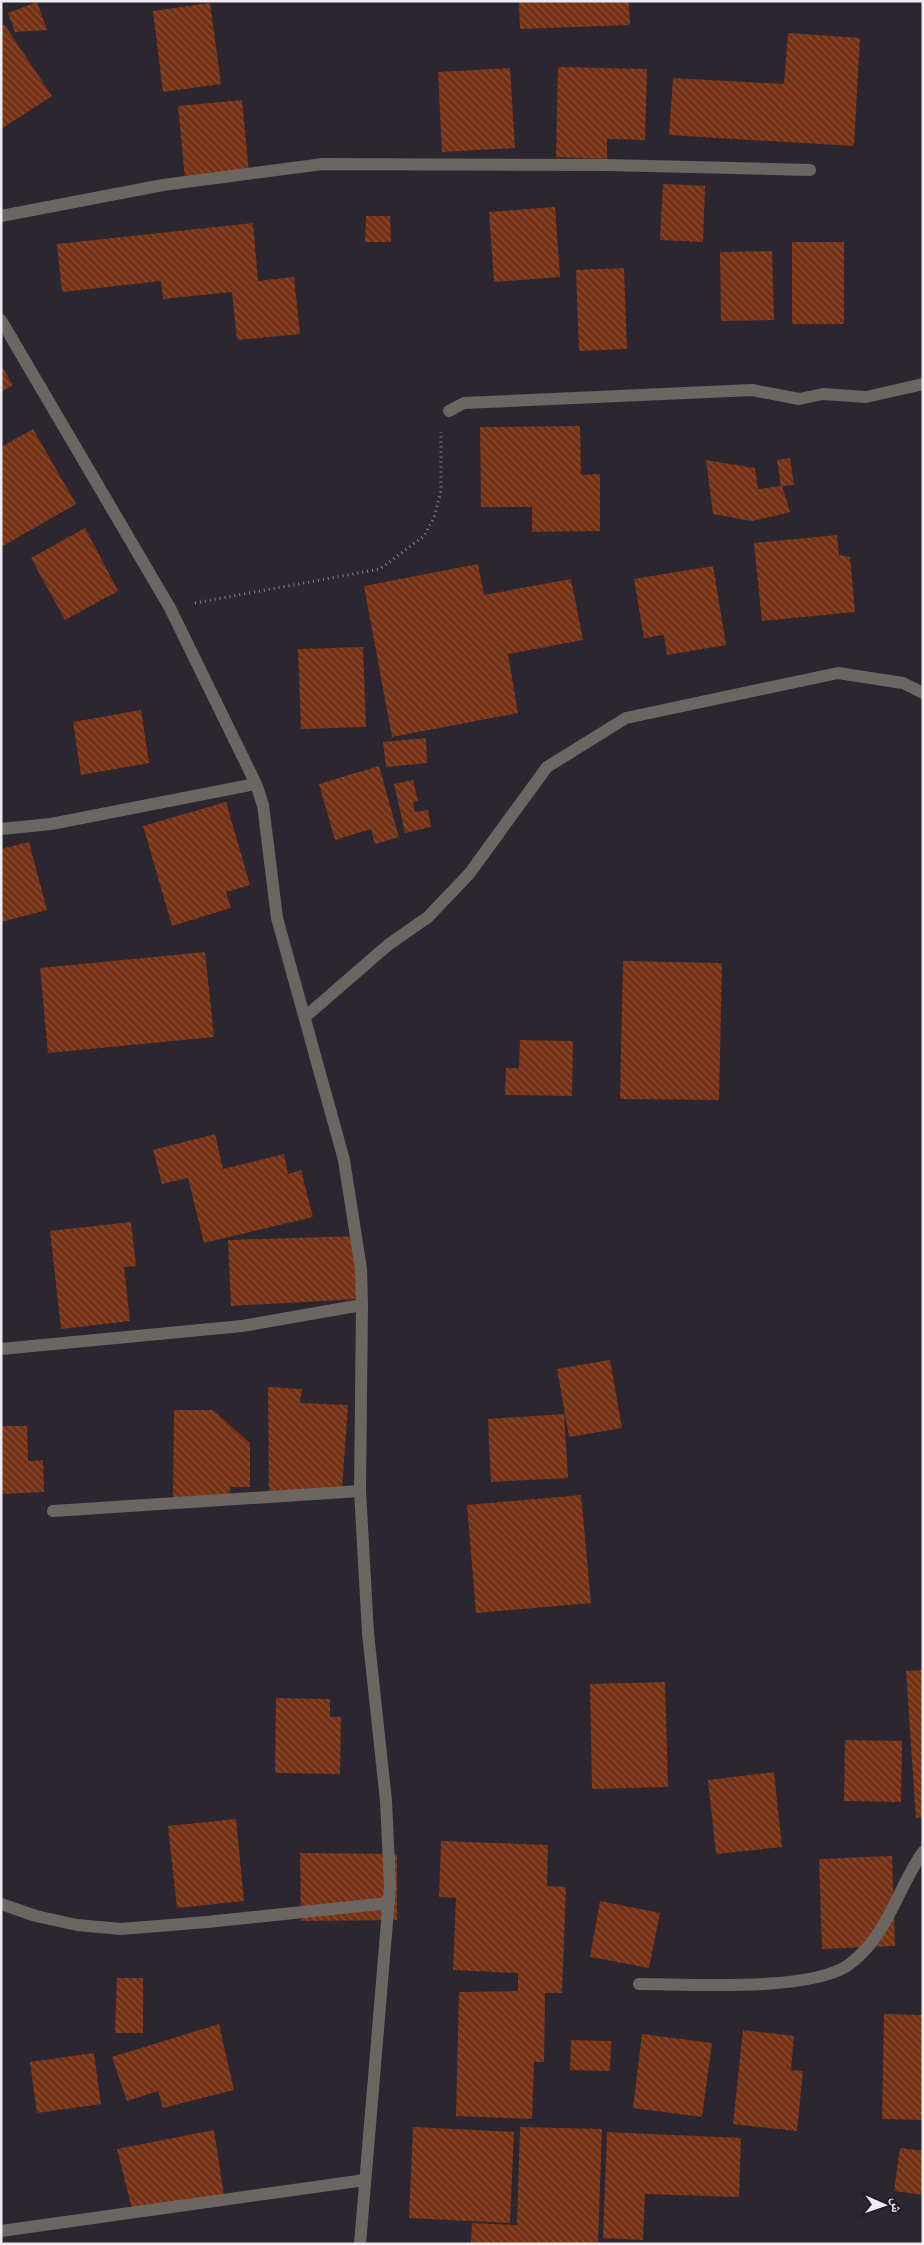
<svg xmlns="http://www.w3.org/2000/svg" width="924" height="2245" viewBox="0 0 924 2245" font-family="'Space Grotesk','Noto Naskh Arabic',sans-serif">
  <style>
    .building { fill: url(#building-back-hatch) }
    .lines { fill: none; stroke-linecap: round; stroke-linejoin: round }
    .path { stroke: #88848c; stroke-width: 3; stroke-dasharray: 1 4; stroke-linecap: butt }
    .street { stroke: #6b6662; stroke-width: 12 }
  </style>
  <defs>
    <pattern id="building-back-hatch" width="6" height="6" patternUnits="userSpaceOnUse" patternTransform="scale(1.25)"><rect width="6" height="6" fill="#753114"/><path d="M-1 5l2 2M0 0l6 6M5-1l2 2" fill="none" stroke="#894f37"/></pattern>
  </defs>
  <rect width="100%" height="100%" fill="#2b2630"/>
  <path class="building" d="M 519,1 L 629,1 L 630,25 L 520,29 Z
    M 37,2 L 47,30 L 15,32 L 8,13 Z
    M 210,3 L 221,84 L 163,92 L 153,11 Z
    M 4,24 L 52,96 L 1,129 L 1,26 Z
    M 788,33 L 860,38 L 854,146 L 669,135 L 673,78 L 784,84 Z
    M 558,67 L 647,69 L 645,140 L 607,139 L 607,159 L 556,157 Z
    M 510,68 L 515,148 L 442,152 L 438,72 Z
    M 242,100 L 249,173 L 185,179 L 178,106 Z
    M 663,184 L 705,186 L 703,242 L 660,240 Z
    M 555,207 L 560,277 L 494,282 L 489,212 Z
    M 366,216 L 390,216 L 391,242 L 365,242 Z
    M 253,223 L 258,281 L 294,277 L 300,334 L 237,340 L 232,292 L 163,299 L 161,281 L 62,292 L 57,244 Z
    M 792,242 L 844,242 L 844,324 L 792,324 Z
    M 772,251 L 774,320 L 721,321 L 720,252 Z
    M 624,268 L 627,349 L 579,351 L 576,270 Z
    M 1,365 L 13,385 L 1,392 Z
    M 580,426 L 581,475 L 600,474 L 600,531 L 532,532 L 532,507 L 481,507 L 480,427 Z
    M 33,429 L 76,504 L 1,547 L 1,447 Z
    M 790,458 L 794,485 L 782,486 L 790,512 L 752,521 L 713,514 L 706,460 L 755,468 L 758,489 L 781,486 L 777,460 Z
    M 85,528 L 118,591 L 65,620 L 31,558 Z
    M 837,535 L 839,555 L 850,557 L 855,612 L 762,621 L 754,543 Z
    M 478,564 L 484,595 L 571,579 L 583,640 L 508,654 L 518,713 L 392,737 L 364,586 Z
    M 713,566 L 726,645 L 667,655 L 664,635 L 644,638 L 634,579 Z
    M 363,647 L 366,727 L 301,729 L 298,649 Z
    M 141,710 L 149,763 L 81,775 L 73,722 Z
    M 426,738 L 427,763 L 386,767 L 383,742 Z
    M 379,766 L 399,837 L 375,844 L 371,829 L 335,840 L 319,784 Z
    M 413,780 L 418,801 L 413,802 L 415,812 L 428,810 L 431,827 L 405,833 L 394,784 Z
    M 226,802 L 250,885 L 226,892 L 231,908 L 172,926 L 143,826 Z
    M 29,842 L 47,910 L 1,922 L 1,849 Z
    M 205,952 L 214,1037 L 48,1053 L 40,968 Z
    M 623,961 L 722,963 L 719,1100 L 620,1099 Z
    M 520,1040 L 573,1041 L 572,1096 L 505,1095 L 506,1068 L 519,1068 Z
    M 215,1134 L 223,1169 L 284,1154 L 288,1174 L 301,1170 L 313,1217 L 204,1243 L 188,1178 L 162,1184 L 153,1150 Z
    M 131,1222 L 136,1266 L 124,1267 L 130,1321 L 61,1329 L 50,1231 Z
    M 355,1236 L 358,1299 L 231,1306 L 228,1240 Z
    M 610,1360 L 622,1428 L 569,1437 L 557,1369 Z
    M 268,1387 L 302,1389 L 300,1403 L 348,1405 L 342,1488 L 269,1493 Z
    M 174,1410 L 213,1410 L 250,1443 L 250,1487 L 230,1487 L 229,1498 L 173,1500 Z
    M 564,1414 L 568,1478 L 491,1482 L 488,1419 Z
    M 1,1426 L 27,1426 L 28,1461 L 43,1460 L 44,1492 L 1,1494 Z
    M 581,1495 L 591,1603 L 476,1613 L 467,1505 Z
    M 923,1670 L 923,1817 L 916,1818 L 906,1671 Z
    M 665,1682 L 668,1787 L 592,1789 L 590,1684 Z
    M 276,1698 L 330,1699 L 330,1717 L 341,1717 L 340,1774 L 275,1773 Z
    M 845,1740 L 902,1741 L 901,1802 L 844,1801 Z
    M 774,1772 L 782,1847 L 716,1854 L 708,1780 Z
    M 236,1819 L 244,1901 L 177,1908 L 168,1826 Z
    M 441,1841 L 548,1845 L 547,1886 L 566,1887 L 562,1993 L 545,1993 L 544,2062 L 534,2062 L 532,2119 L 456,2116 L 459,1992 L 518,1991 L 518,1973 L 453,1970 L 456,1898 L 439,1897 Z
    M 300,1853 L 397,1854 L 397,1920 L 301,1921 Z
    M 892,1856 L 895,1946 L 822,1949 L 819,1859 Z
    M 600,1901 L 660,1913 L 649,1968 L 590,1957 Z
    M 117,1978 L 143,1978 L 143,2033 L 115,2033 Z
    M 884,2014 L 923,2015 L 923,2120 L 882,2119 Z
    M 219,2024 L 234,2090 L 163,2108 L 158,2091 L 127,2101 L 112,2057 Z
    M 743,2030 L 794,2036 L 791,2070 L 803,2071 L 797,2131 L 733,2124 Z
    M 642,2034 L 712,2043 L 702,2117 L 633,2108 Z
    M 571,2040 L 611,2041 L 610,2071 L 570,2070 Z
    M 94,2053 L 101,2104 L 37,2113 L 30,2062 Z
    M 413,2127 L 514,2132 L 510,2223 L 409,2218 Z
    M 520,2127 L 602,2129 L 598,2244 L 471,2244 L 472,2223 L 517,2225 Z
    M 214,2130 L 224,2196 L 132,2209 L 117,2149 Z
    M 607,2132 L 741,2138 L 739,2197 L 645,2194 L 643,2240 L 603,2238 Z
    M 900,2148 L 923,2151 L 923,2195 L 894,2191 Z"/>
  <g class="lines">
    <path class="path" d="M 195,603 L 380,569 L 424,536 L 434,517 L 441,491 L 441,432"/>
    <path class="street" d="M 1,216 L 163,185 L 323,164 L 607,165 L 810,170
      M 1,320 L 170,608 L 256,784 L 263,805 L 277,918 L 344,1160 L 361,1269 L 362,1305 L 360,1491 L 368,1633 L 386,1801 L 390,1886 L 360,2244
      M 449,411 L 464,403 L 752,390 L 799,399 L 823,394 L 866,397 L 923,384
      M 1,829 L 51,824 L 256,784
      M 305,1017 L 388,945 L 428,917 L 469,874 L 547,767 L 626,718 L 838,673 L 903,683 L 923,693
      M 1,1349 L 242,1326 L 362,1305
      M 53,1511 L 360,1491
      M 1,1904 L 36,1916 L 77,1925 L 121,1929 L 207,1922 L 389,1903
      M 639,1984 C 690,1984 805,1992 847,1966 C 858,1958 869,1947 876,1936 C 895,1910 904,1878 923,1852
      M 1,2231 L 365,2180"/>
  </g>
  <rect width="924" height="2245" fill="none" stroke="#eeebf1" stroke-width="5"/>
  <g transform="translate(884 2205) rotate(92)" stroke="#221d26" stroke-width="4" paint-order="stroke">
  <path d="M0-4L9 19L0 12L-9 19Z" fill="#eeebf1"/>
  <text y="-8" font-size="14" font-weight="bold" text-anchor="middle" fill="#eeebf1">ش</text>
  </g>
</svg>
